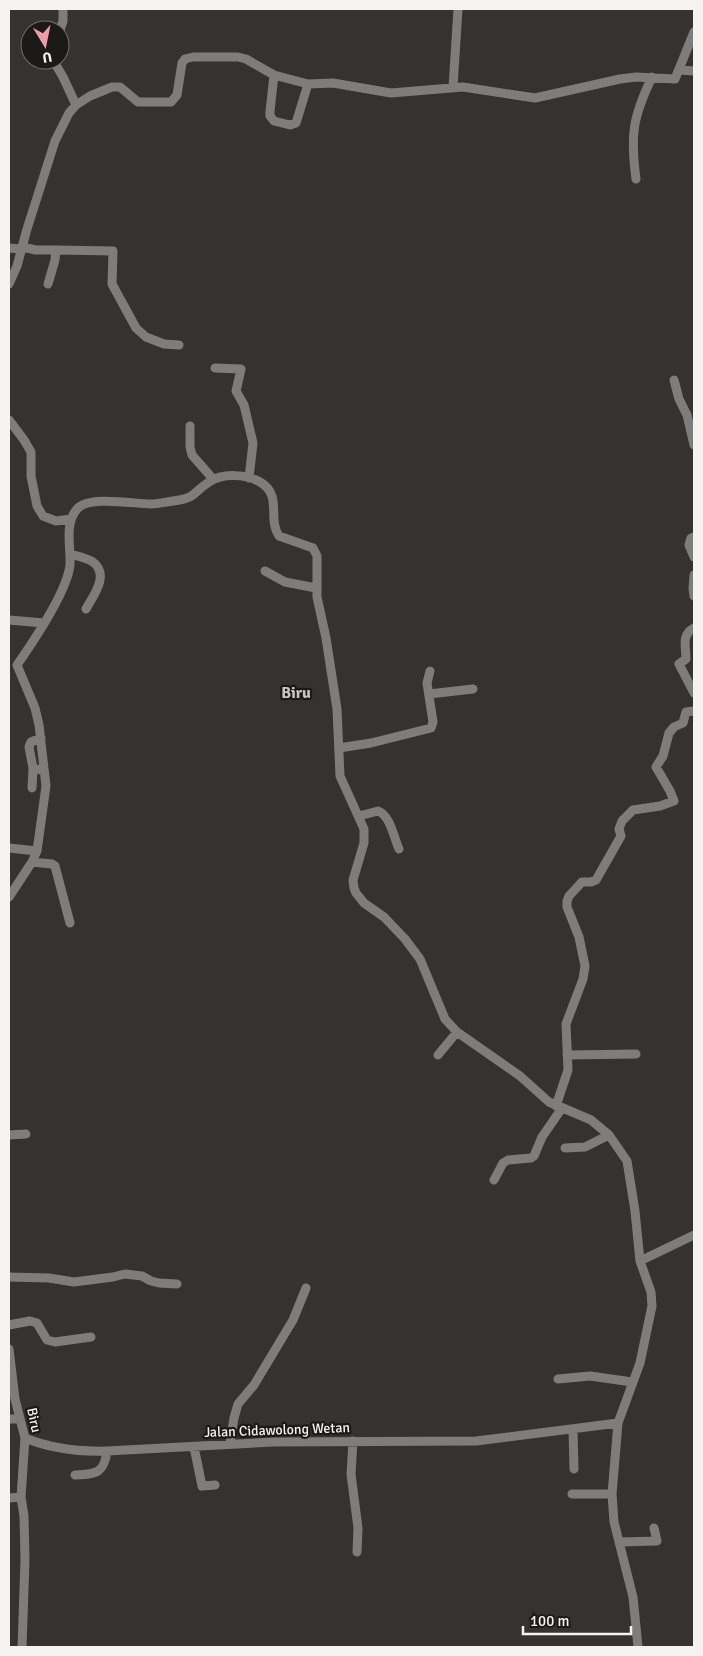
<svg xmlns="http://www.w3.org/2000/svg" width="703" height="1656" viewBox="0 0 703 1656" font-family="Signika,sans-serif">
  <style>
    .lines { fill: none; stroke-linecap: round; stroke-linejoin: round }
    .minor { stroke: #7f7d7b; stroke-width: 9 }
    .labels { text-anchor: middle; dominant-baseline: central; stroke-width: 4.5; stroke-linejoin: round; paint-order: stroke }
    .street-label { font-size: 14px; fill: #f5f2f0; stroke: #1c1a19 }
    .quarter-label { font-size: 16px; font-weight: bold; fill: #cbc5c1; stroke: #1c1a19 }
  </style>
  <rect width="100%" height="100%" fill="#36322f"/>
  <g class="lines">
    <path class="minor" d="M 60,30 L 63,21 L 63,9
      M 53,60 L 63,77 L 76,105
      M 679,70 L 694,71
      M 274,75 L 270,111 L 270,116 L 274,121 L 290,125 L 296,123 L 308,84
      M 453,87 L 458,9
      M 636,179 C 630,134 633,117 652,77
      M 22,247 L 36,250 L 56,250 L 55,260 L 48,284
      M 9,248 L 21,249
      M 56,250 L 113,251 L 112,284 L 136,328 L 146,337 L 164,344 L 179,345
      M 9,284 L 17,266 L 27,229 L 55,141 L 69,113 L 76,105 L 90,96 L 112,87 L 120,87 L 138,102 L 171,102 L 177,95 L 182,63 L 185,59 L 193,57 L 238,57 L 246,59 L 274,75 L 308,84 L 333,83 L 391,93 L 463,87 L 535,98 L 620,79 L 636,77 L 675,79 L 694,32
      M 215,368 L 241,369 L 236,391 L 244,405 L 253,443 L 249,478
      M 674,380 L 679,399 L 687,415 L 694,445
      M 9,420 L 24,440 L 31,452 L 31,476 L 37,506 L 43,516 L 56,521 L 71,519
      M 190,426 L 190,447 L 192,455 L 213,479
      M 694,537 L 691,538 L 689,545 L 694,557
      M 70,554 C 77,556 87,558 93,562 C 110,575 93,596 86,609
      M 265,571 L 285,582 L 316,588
      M 694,575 L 693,589 L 694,596
      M 9,620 L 44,623
      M 694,628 C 681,635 686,646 686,659 L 679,664 L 694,693
      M 429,694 L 473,689
      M 41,738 L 31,742 L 29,747 L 33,768 L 44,771
      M 339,748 L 371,743 L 431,728 L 433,722 L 427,683 L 430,671
      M 32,788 L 33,768
      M 359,816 L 378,811 C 390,815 394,838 399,849
      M 9,848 L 37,851
      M 32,862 L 52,864 L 55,866 L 70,923
      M 9,897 L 32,862 L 37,851 L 46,786 L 39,725 L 35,708 L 17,665 C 33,642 67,591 70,565 C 71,547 64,524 77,509 C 89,495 134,504 151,504 C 158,504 166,502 173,501 C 197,498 192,493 209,482 C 222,473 246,474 260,482 C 283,495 267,519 279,536 L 313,548 L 317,556 L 317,597 L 326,638 L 337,709 L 340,776 L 364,829 L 364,843 L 353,880 L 354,888 L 356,893 L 364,903 L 384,917 L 405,939 L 420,959 L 445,1019 L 457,1032 L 520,1076 L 549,1102 L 591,1120 L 609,1135 L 627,1161 L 635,1211 L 640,1261
      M 438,1055 L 457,1032
      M 567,1055 L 636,1054
      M 556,1106 L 568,1070 L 566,1024 L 583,979 L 585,966 L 579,937 L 567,907 L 567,901 L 569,896 L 582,882 L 591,882 L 596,880 L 621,836 L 619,829 L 622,821 L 633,810 L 660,806 L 674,801 L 670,791 L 656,767 L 663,756 L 669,733 L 674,727 L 683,723 L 686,712 L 694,711
      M 9,1135 L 26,1134
      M 565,1148 L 585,1147 L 609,1135
      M 494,1180 L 503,1163 L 508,1160 L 531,1158 L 534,1156 L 542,1137 L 562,1108
      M 9,1277 L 49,1278 L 74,1282 L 113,1277 L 125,1274 L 142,1276 L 151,1281 L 159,1283 L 177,1284
      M 9,1325 L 30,1321 L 37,1323 L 47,1340 L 55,1342 L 91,1337
      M 9,1349 L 15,1399 L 25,1438 L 21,1497 L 24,1516 L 25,1560 L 22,1647
      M 558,1379 L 590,1376 L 632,1382
      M 9,1419 L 20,1419
      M 573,1429 L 574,1469
      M 25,1438 C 52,1449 78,1452 107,1451 L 273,1442 L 476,1441 L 618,1423
      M 353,1441 L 351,1474 L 358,1528 L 357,1552
      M 230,1444 L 234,1418 L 238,1404 L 254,1385 L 293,1320 L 306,1288
      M 194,1447 L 202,1486 L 215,1485
      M 75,1475 C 96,1474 104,1474 107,1451
      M 572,1494 L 612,1494
      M 9,1498 L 21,1497
      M 620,1542 L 657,1541 L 654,1528
      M 638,1647 L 633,1597 L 614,1522 L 612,1494 L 618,1423 L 640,1363 L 652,1306 L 651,1292 L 640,1261 L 694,1235"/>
  </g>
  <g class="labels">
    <g class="street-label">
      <text transform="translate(34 1420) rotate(78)">Biru</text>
      <text transform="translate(277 1430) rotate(-2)">Jalan Cidawolong Wetan</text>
    </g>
    <g class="quarter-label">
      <text x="296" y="693">Biru</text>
    </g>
  </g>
  <rect width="703" height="1656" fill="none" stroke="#f5f2f0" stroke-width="20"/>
  <g transform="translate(45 45) rotate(170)"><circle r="24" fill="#1c1a19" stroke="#73706f"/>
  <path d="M0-4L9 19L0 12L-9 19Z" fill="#f39aaa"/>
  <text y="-8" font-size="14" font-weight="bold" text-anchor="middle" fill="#f5f2f0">U</text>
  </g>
  <path d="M523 1626v8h108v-8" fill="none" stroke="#f5f2f0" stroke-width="2.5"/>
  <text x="530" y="1626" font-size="15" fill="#f5f2f0" stroke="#1c1a19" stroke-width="4" paint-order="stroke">100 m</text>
</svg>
